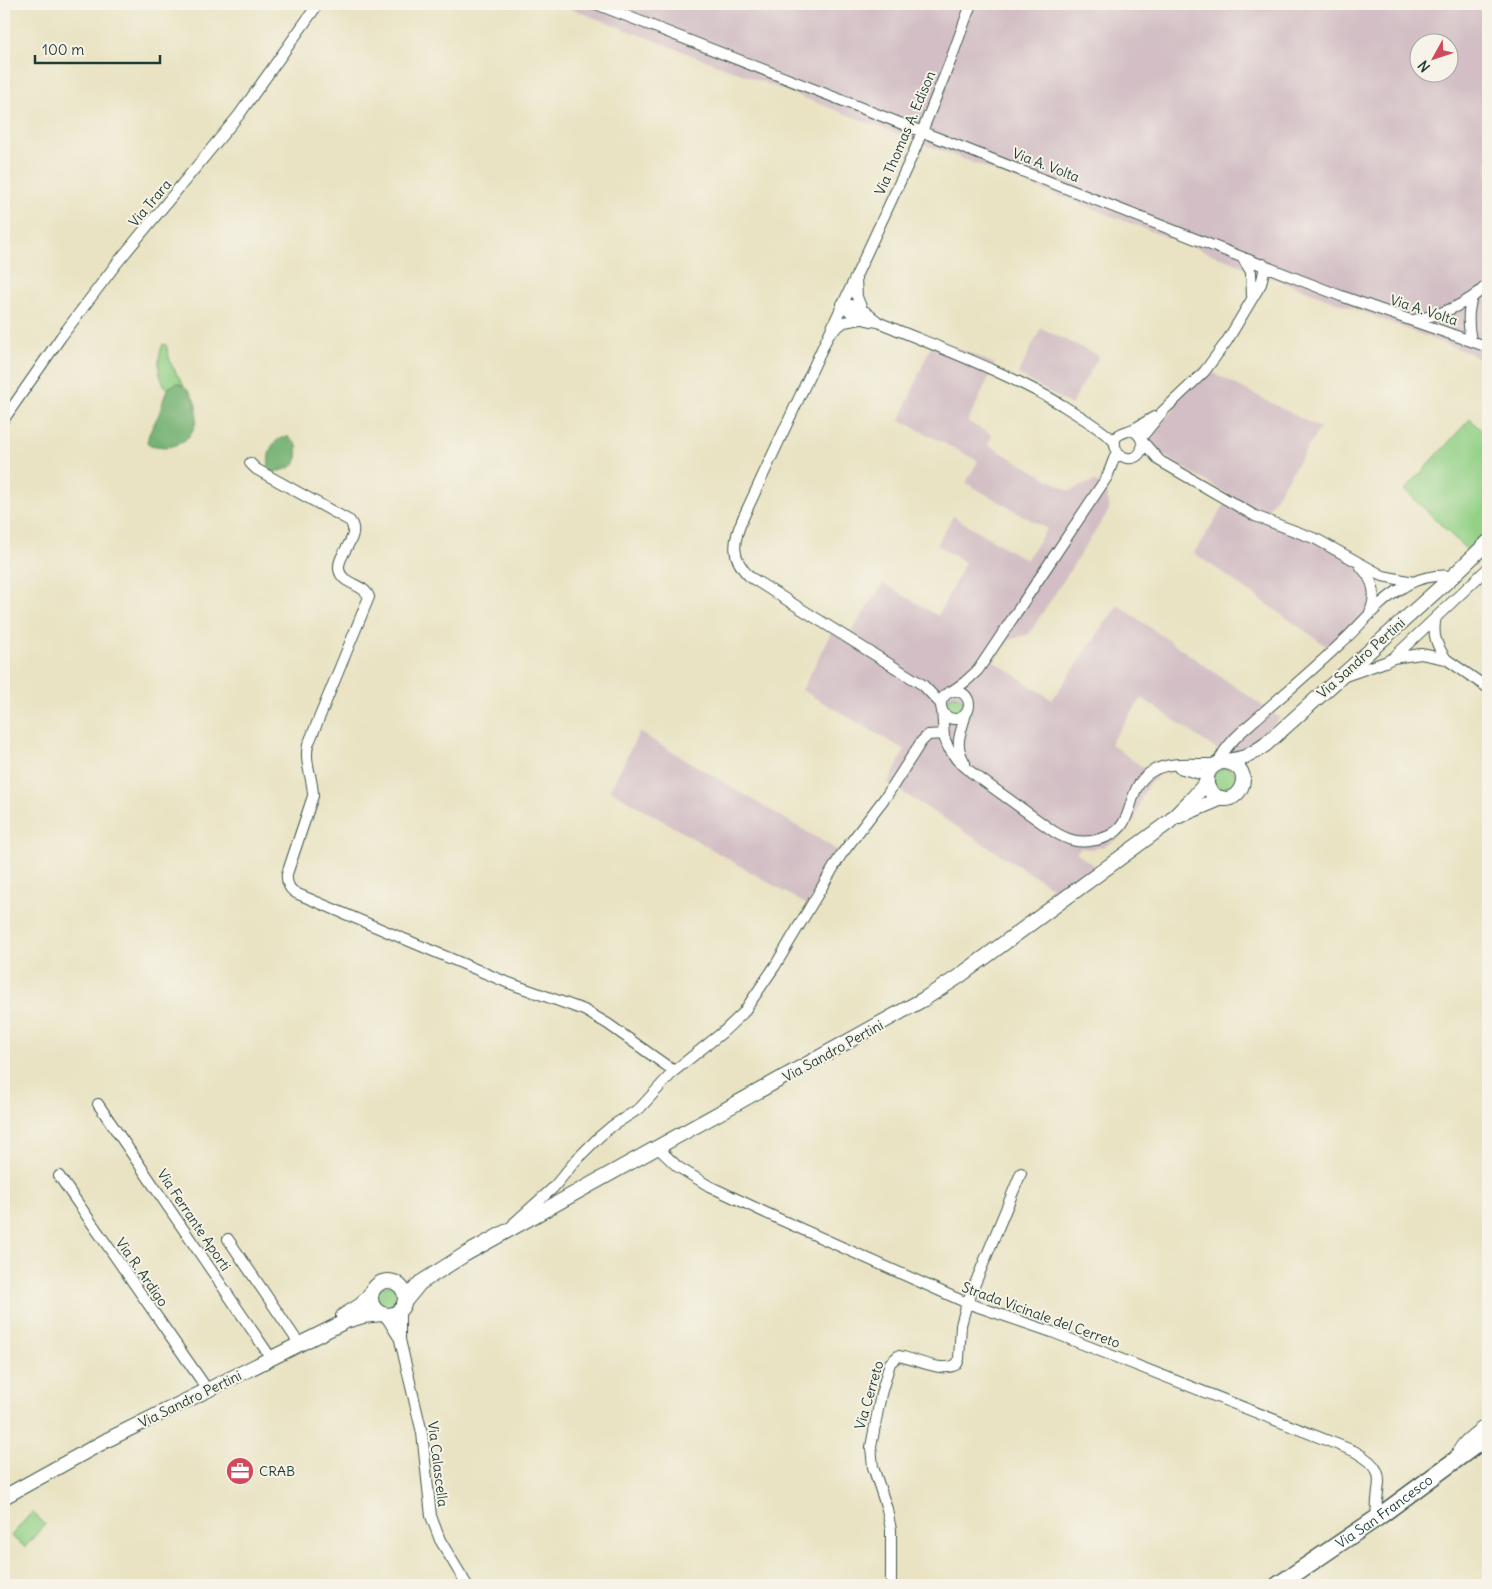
<svg xmlns="http://www.w3.org/2000/svg" width="1492" height="1589" viewBox="0 0 1492 1589" font-family="Delius,sans-serif">
  <style>
    .industrial { fill: #d2bec4; fill-rule: evenodd }
    .green { fill: #94d187; stroke: #5a875e }
    .forest { fill: #77b374; stroke: #4b7854 }
    .lines { fill: none; stroke-linecap: round; stroke-linejoin: round }
    .street-casing { stroke: #3d5649; stroke-width: 12 }
    .secondary-casing { stroke: #3d5649; stroke-width: 16 }
    .primary-casing { stroke: #3d5649; stroke-width: 19 }
    .street { stroke: #fff; stroke-width: 10 }
    .secondary { stroke: #fff; stroke-width: 14 }
    .primary { stroke: #fff; stroke-width: 16 }
    .labels { text-anchor: middle; dominant-baseline: central; stroke-width: 4; stroke-linejoin: round; paint-order: stroke }
    .street-label { font-size: 14px; fill: #1f3d34; stroke: #f7f3e8 }
    .poi-label { font-size: 14px; fill: #1f3d34; stroke: #f7f3e8; text-anchor: start }
  </style>
  <rect width="100%" height="100%" fill="#f7f3e8"/>
  <filter id="ink" filterUnits="userSpaceOnUse"><feTurbulence type="fractalNoise" baseFrequency=".02" numOctaves="2"/><feDisplacementMap in="SourceGraphic" scale="10" xChannelSelector="R" yChannelSelector="G"/><feConvolveMatrix kernelMatrix="1 2 1 2 8 2 1 2 1" color-interpolation-filters="sRGB"/></filter>
  <filter id="wash" filterUnits="userSpaceOnUse"><feTurbulence type="fractalNoise" baseFrequency=".0096" numOctaves="4" result="noise"/><feDisplacementMap in="SourceGraphic" scale="20" xChannelSelector="R" yChannelSelector="G"/><feGaussianBlur stdDeviation="1.12" result="paint"/><feColorMatrix in="noise" values="0 0 0 0 0 0 0 0 0 0 0 0 0 0 0 0 0 1.4 0 .05"/><feComposite in="paint" operator="in"/></filter>
  <g filter="url(#wash)">
    <rect width="100%" height="100%" fill="#e9e3c3"/>
    <path class="industrial" d="M 559,4 L 1488,4 L 1488,366 L 1469,353 ZM 1420,42 L 1450,42 L 1450,72 L 1420,72 Z
      M 1041,328 L 1099,356 L 1071,405 L 1018,374 Z
      M 934,338 L 995,364 L 968,422 L 992,435 L 988,445 L 1069,491 L 1094,481 L 1106,488 L 1109,510 L 1029,634 L 1009,640 L 994,661 L 1052,700 L 1118,605 L 1280,718 L 1257,739 L 1242,749 L 1226,756 L 1142,698 L 1110,743 L 1157,778 L 1149,783 L 1143,794 L 1134,820 L 1126,831 L 1116,840 L 1105,846 L 1092,849 L 1081,848 L 1076,852 L 1098,869 L 1064,895 L 888,783 L 905,750 L 802,690 L 836,623 L 851,632 L 883,583 L 938,616 L 965,562 L 937,545 L 953,516 L 1026,560 L 1047,529 L 966,483 L 978,461 L 900,420 Z
      M 1202,367 L 1320,428 L 1265,514 L 1278,520 L 1313,530 L 1374,566 L 1378,586 L 1365,614 L 1328,647 L 1194,553 L 1230,496 L 1163,455 L 1155,449 L 1151,438 L 1153,433 L 1161,423 L 1175,409 L 1166,399 Z
      M 639,732 L 839,851 L 807,905 L 610,790 Z"/>
    <path class="green" d="M 163,344 L 166,345 L 171,364 L 184,386 L 177,383 L 167,389 C 157,376 157,359 163,344 Z
      M 1470,419 L 1488,437 L 1488,528 L 1467,550 L 1405,490 Z
      M946 705a9 9 0 1 1 18 0a9 9 0 1 1-18 0Z
      M 1223,768 L 1234,771 L 1237,779 L 1233,791 L 1224,793 L 1214,787 L 1213,775 Z
      M375 1298a13 13 0 1 1 26 0a13 13 0 1 1-26 0Z
      M 32,1512 L 45,1524 L 25,1547 L 11,1536 Z"/>
    <path class="forest" d="M 177,383 C 205,394 203,438 173,446 C 165,448 157,446 149,445 L 147,442 L 149,434 L 159,414 L 167,389 Z
      M 287,436 L 297,445 C 300,467 290,470 270,472 C 266,455 270,440 287,436 Z"/>
  </g>
  <g filter="url(#ink)">
    <g class="lines">
      <defs>
        <path id="street" d="M 596,4 L 1341,296 L 1488,347
          M 1242,257 L 1251,272 L 1252,297
          M 856,279 L 857,297 L 862,309
          M 842,304 C 853,316 862,320 878,322 C 940,348 1004,371 1062,405 C 1081,417 1099,427 1115,442
          M 842,304 L 858,306 L 877,321
          M 1414,320 C 1441,315 1468,304 1488,284
          M 831,332 L 844,322 L 861,319
          M 1471,341 C 1468,326 1467,312 1472,298
          M 4,419 L 61,337 L 117,263 L 239,115 L 318,4
          M 1131,430 C 1148,436 1145,460 1127,458 C 1122,457 1117,454 1116,449 C 1110,433 1125,433 1133,429 C 1140,426 1147,421 1154,417
          M 1141,438 L 1163,411 L 1204,372 L 1227,341 L 1261,284 L 1264,271 L 1263,264
          M 1143,442 L 1160,461 L 1255,516 L 1316,539 L 1383,576 L 1413,582
          M 250,463 L 256,469 L 350,521 C 362,537 337,553 339,569 C 341,585 364,583 369,597 L 308,745 C 304,763 313,778 313,796 L 287,874 C 286,883 290,891 298,894 L 506,982 L 584,1010 L 608,1024 L 674,1071
          M 1361,567 C 1375,582 1377,596 1369,615
          M 1436,617 C 1432,634 1436,645 1446,659
          M 1393,658 L 1421,654 L 1446,659 L 1488,688
          M 1345,676 L 1385,662 L 1393,658 L 1488,568
          M 952,691 L 965,682 L 978,670 L 1107,477 L 1117,451
          M941 705a14 14 0 1 1 28 0a14 14 0 1 1-28 0Z
          M 941,704 L 923,685 L 750,577 C 730,558 733,541 743,518 L 913,154 L 950,62 L 971,4
          M 942,710 L 944,737 L 948,747 L 957,760 L 971,772 L 1053,831 C 1067,840 1079,844 1096,840 C 1141,831 1121,791 1151,772 C 1169,760 1196,765 1216,764
          M 965,763 C 953,743 961,734 966,713
          M 1218,763 C 1227,741 1249,726 1266,710 C 1291,688 1316,667 1340,644 C 1360,626 1378,602 1402,588 C 1417,578 1436,574 1453,576
          M 1179,768 L 1207,776
          M 98,1104 L 267,1352
          M 658,1148 L 678,1167 L 709,1186 L 779,1219 L 967,1303 L 1052,1332 L 1354,1451 C 1394,1473 1373,1484 1377,1518
          M 59,1176 L 203,1383
          M 514,1223 L 553,1188 L 577,1159 L 599,1137 L 612,1126 L 640,1108 L 674,1071 L 723,1032 L 743,1013 L 775,966 L 841,855 L 887,795 L 921,742 L 928,735 L 943,734
          M 228,1239 L 296,1339
          M 400,1311 L 400,1340 L 422,1433 L 431,1516 L 440,1540 L 467,1585
          M 385,1315 L 398,1336
          M 1455,1459 C 1458,1442 1476,1432 1488,1422
          M 891,1585 L 891,1530 L 887,1509 L 873,1467 L 871,1447 L 881,1394 L 890,1363 L 898,1356 C 914,1358 942,1374 957,1364 L 959,1359 L 961,1325 L 967,1303 L 1021,1173"/>
        <path id="secondary" d="M 1225,762 C 1260,767 1237,814 1213,794 C 1208,790 1206,783 1207,777 C 1210,759 1232,762 1245,757 C 1252,754 1259,749 1265,745 L 1453,576 L 1488,542
          M 1179,816 L 1222,798
          M371 1298a17 17 0 1 1 34 0a17 17 0 1 1-34 0Z
          M 406,1300 L 420,1283 L 464,1255 L 924,999 L 958,977 L 1169,822 L 1192,799 L 1207,782
          M 343,1316 L 361,1305 L 371,1293
          M 4,1497 L 107,1440 L 346,1321 L 363,1316 L 381,1314"/>
        <g id="primary">
          <path id="s1" d="M 1278,1585 L 1377,1518 L 1488,1436"/>
        </g>
      </defs>
      <use href="#street" class="street-casing"/>
      <use href="#secondary" class="secondary-casing"/>
      <use href="#primary" class="primary-casing"/>
      <use href="#street" class="street"/>
      <use href="#secondary" class="secondary"/>
      <use href="#primary" class="primary"/>
    </g>
  </g>
  <defs>
    <symbol id="office-disc" viewBox="-11 -11 22 22"><circle r="9.5" fill="#d1495b" stroke="#f7f3e8"/><path d="M-6-3h4V-5.5h4V-3h4V5H-6ZM-1-4.5V-3h2v-1.5ZM-6 0V1H6V0Z" fill="#fff"/></symbol>
  </defs>
  <g fill-rule="evenodd">
    <use href="#office-disc" x="224" y="1455" width="32" height="32"/>
  </g>
  <g class="labels">
    <g class="street-label">
      <text transform="translate(905 133) rotate(-67)">Via Thomas A. Edison</text>
      <text transform="translate(1046 165) rotate(21)">Via A. Volta</text>
      <text transform="translate(150 203) rotate(-50)">Via Trara</text>
      <text transform="translate(1424 310) rotate(18)">Via A. Volta</text>
      <text transform="translate(1361 658) rotate(-42)">Via Sandro Pertini</text>
      <text transform="translate(833 1051) rotate(-29)">Via Sandro Pertini</text>
      <text transform="translate(194 1220) rotate(56)">Via Ferrante Aporti</text>
      <text transform="translate(142 1272) rotate(55)">Via R. Ardigo</text>
      <text transform="translate(1041 1315) rotate(20)">Strada Vicinale del Cerreto</text>
      <text transform="translate(869 1395) rotate(-74)">Via Cerreto</text>
      <text transform="translate(190 1399) rotate(-26)">Via Sandro Pertini</text>
      <text transform="translate(438 1464) rotate(83)">Via Calascella</text>
      <text stroke="none"><textPath href="#s1" startOffset="129">Via San Francesco</textPath></text>
    </g>
    <g class="poi-label">
      <text x="259" y="1471">CRAB</text>
    </g>
  </g>
  <rect width="1492" height="1589" fill="none" stroke="#f7f3e8" stroke-width="20"/>
  <g transform="translate(1434 58) rotate(230)"><circle r="24" fill="#f7f3e8" stroke="#a1aaa0"/>
  <path d="M0-4L9 19L0 12L-9 19Z" fill="#d1495b"/>
  <text y="-8" font-size="14" font-weight="bold" text-anchor="middle" fill="#1f3d34">N</text>
  </g>
  <path d="M35 55v8h125v-8" fill="none" stroke="#1f3d34" stroke-width="2.5"/>
  <text x="42" y="55" font-size="15" fill="#1f3d34" stroke="#f7f3e8" stroke-width="4" paint-order="stroke">100 m</text>
</svg>
